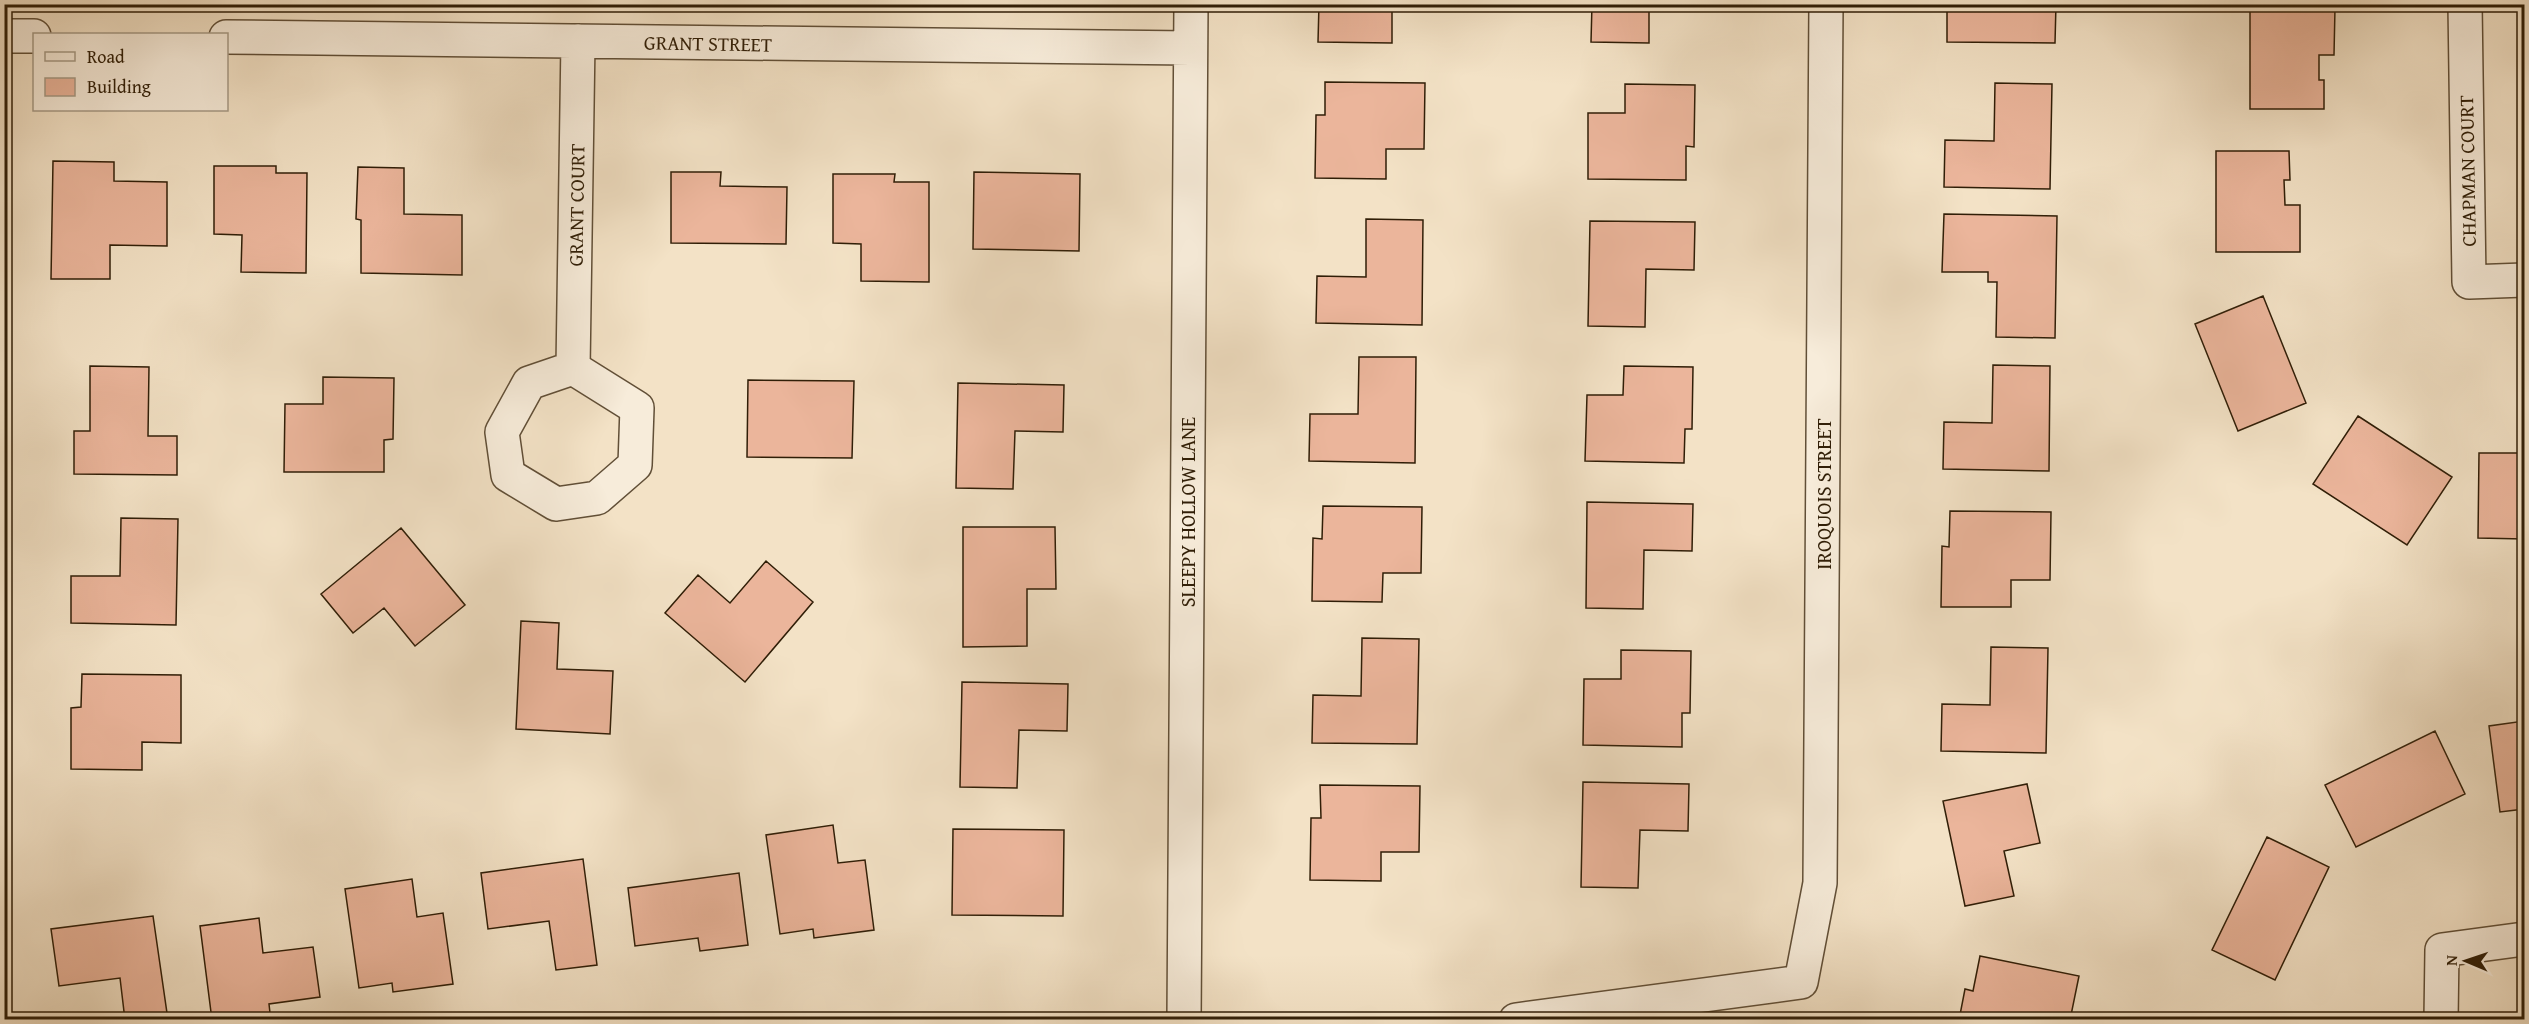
<svg xmlns="http://www.w3.org/2000/svg" width="2529" height="1024" viewBox="0 0 2529 1024" font-family="'Gentium Book Plus',serif">
  <style>
    .building { fill: #ebb59b; stroke: #301e07; stroke-width: 1.5 }
    .lines { fill: none; stroke-linecap: round; stroke-linejoin: round }
    .minor-casing { stroke: #614f37; stroke-width: 36 }
    .minor { stroke: #f7ecda; stroke-width: 33 }
    .labels { text-anchor: middle; dominant-baseline: central; stroke-width: 4.5; stroke-linejoin: round; paint-order: stroke }
    .street-label { font-size: 20px; fill: #301e07; stroke: #f7ecda }
  </style>
  <rect width="100%" height="100%" fill="#f3e2c6"/>
  <filter id="stains"><feTurbulence type="fractalNoise" baseFrequency=".00333" numOctaves="4"/><feColorMatrix values="0 0 0 0 .2 0 0 0 0 .09 0 0 0 0 .02 0 0 0 .5 -.17"/></filter>
  <radialGradient id="worn" r=".72"><stop offset=".6" stop-color="#630" stop-opacity="0"/><stop offset="1" stop-color="#630" stop-opacity=".3"/></radialGradient>
  <path class="building" d="M 1319,4 L 1392,4 L 1392,43 L 1318,42 Z
    M 1592,4 L 1649,4 L 1649,43 L 1591,42 Z
    M 1947,4 L 2056,4 L 2055,43 L 1947,42 Z
    M 2250,8 L 2335,8 L 2334,55 L 2319,55 L 2319,80 L 2324,80 L 2324,109 L 2250,109 Z
    M 1325,82 L 1425,83 L 1424,149 L 1386,149 L 1386,179 L 1315,178 L 1316,115 L 1325,115 Z
    M 1995,83 L 2052,84 L 2050,189 L 1944,187 L 1945,140 L 1994,141 Z
    M 1625,84 L 1695,85 L 1694,147 L 1686,146 L 1686,180 L 1588,179 L 1588,113 L 1625,113 Z
    M 2216,151 L 2289,151 L 2290,180 L 2284,180 L 2285,205 L 2300,205 L 2300,252 L 2216,252 Z
    M 53,161 L 114,162 L 114,181 L 167,182 L 167,246 L 110,245 L 110,279 L 51,279 Z
    M 214,166 L 276,166 L 276,173 L 307,173 L 306,273 L 241,272 L 242,235 L 214,234 Z
    M 358,167 L 404,168 L 404,214 L 462,215 L 462,275 L 361,273 L 361,220 L 356,219 Z
    M 671,172 L 721,172 L 720,186 L 787,187 L 786,244 L 671,243 Z
    M 974,172 L 1080,174 L 1079,251 L 973,249 Z
    M 833,174 L 895,174 L 894,182 L 929,182 L 929,282 L 861,281 L 861,244 L 833,243 Z
    M 1944,214 L 2057,216 L 2055,338 L 1996,337 L 1997,282 L 1988,282 L 1988,272 L 1942,272 Z
    M 1366,219 L 1423,220 L 1422,325 L 1316,323 L 1317,276 L 1366,277 Z
    M 1590,221 L 1695,222 L 1694,270 L 1646,269 L 1645,327 L 1588,326 Z
    M 2263,296 L 2306,403 L 2238,431 L 2195,324 Z
    M 1359,357 L 1416,357 L 1415,463 L 1309,461 L 1310,414 L 1358,414 Z
    M 1993,365 L 2050,366 L 2049,471 L 1943,469 L 1944,422 L 1992,423 Z
    M 90,366 L 149,367 L 148,436 L 177,436 L 177,475 L 74,474 L 74,431 L 90,431 Z
    M 1624,366 L 1693,367 L 1692,429 L 1685,429 L 1684,463 L 1585,461 L 1587,395 L 1623,395 Z
    M 323,377 L 394,378 L 393,439 L 384,440 L 384,472 L 284,472 L 285,404 L 323,404 Z
    M 748,380 L 854,381 L 852,458 L 747,457 Z
    M 958,383 L 1064,385 L 1063,432 L 1015,431 L 1013,489 L 956,488 Z
    M 2358,416 L 2452,477 L 2407,545 L 2313,484 Z
    M 2479,453 L 2524,453 L 2524,539 L 2478,538 Z
    M 1587,502 L 1693,504 L 1692,551 L 1644,550 L 1643,609 L 1586,608 Z
    M 1323,506 L 1422,507 L 1421,573 L 1383,573 L 1382,602 L 1312,601 L 1313,538 L 1322,539 Z
    M 1950,511 L 2051,512 L 2050,580 L 2011,580 L 2011,607 L 1941,607 L 1942,546 L 1949,547 Z
    M 121,518 L 178,519 L 176,625 L 71,623 L 71,576 L 120,576 Z
    M 963,527 L 1055,527 L 1056,589 L 1027,589 L 1027,646 L 963,647 Z
    M 401,528 L 465,605 L 415,646 L 384,608 L 353,633 L 321,594 Z
    M 766,561 L 813,602 L 745,682 L 665,613 L 698,575 L 730,603 Z
    M 521,621 L 559,623 L 557,669 L 613,671 L 610,734 L 516,729 Z
    M 1362,638 L 1419,639 L 1417,744 L 1312,743 L 1313,695 L 1361,696 Z
    M 1991,647 L 2048,648 L 2046,753 L 1941,751 L 1942,704 L 1990,705 Z
    M 1621,650 L 1691,651 L 1690,713 L 1682,713 L 1682,747 L 1583,745 L 1584,679 L 1621,679 Z
    M 82,674 L 181,675 L 181,743 L 142,742 L 142,770 L 71,769 L 71,708 L 81,707 Z
    M 962,682 L 1068,684 L 1067,731 L 1019,730 L 1017,788 L 960,787 Z
    M 2524,721 L 2524,809 L 2500,812 L 2489,726 Z
    M 2435,731 L 2465,794 L 2356,847 L 2325,785 Z
    M 1583,782 L 1689,784 L 1688,831 L 1640,830 L 1638,888 L 1581,887 Z
    M 2027,784 L 2040,843 L 2004,851 L 2014,896 L 1965,906 L 1943,801 Z
    M 1320,785 L 1420,786 L 1419,852 L 1381,852 L 1381,881 L 1310,880 L 1311,818 L 1321,818 Z
    M 833,825 L 838,863 L 865,860 L 874,930 L 814,938 L 813,929 L 780,934 L 766,835 Z
    M 953,829 L 1064,830 L 1063,916 L 952,915 Z
    M 2267,837 L 2329,867 L 2275,980 L 2212,950 Z
    M 583,859 L 597,965 L 556,970 L 549,921 L 488,929 L 481,873 Z
    M 739,873 L 748,945 L 700,951 L 698,938 L 635,946 L 628,888 Z
    M 412,879 L 417,917 L 443,913 L 453,984 L 393,992 L 392,983 L 359,988 L 345,889 Z
    M 153,916 L 168,1020 L 125,1020 L 120,978 L 59,986 L 51,929 Z
    M 259,918 L 263,953 L 313,947 L 320,997 L 269,1004 L 270,1013 L 212,1020 L 200,926 Z
    M 1980,956 L 2079,976 L 2070,1020 L 1959,1020 L 1965,989 L 1973,991 Z
    M 2223,1019 L 2302,1019 L 2302,1020 L 2223,1020 Z"/>
  <g class="lines">
    <defs>
      <path id="minor" d="M 2465,4 L 2469,282 L 2524,280
        M 4,36 L 34,36
        M 226,37 L 1190,48
        M 573,368 L 637,408 L 635,465 L 597,498 L 556,504 L 508,475 L 502,432 L 529,383 L 573,368 L 578,41
        M 1184,1020 L 1191,4
        M 1516,1020 L 1801,982 L 1820,883 L 1826,4
        M 2441,1020 L 2442,950 L 2524,939"/>
    </defs>
    <use href="#minor" class="minor-casing"/>
    <use href="#minor" class="minor"/>
  </g>
  <g class="labels">
    <g class="street-label">
      <text transform="translate(708 43) rotate(1)">GRANT STREET</text>
      <text transform="translate(2467 171) rotate(-91)">CHAPMAN COURT</text>
      <text transform="translate(576 205) rotate(-89)">GRANT COURT</text>
      <text transform="translate(1823 494) rotate(-90)">IROQUOIS STREET</text>
      <text transform="translate(1187 512) rotate(-90)">SLEEPY HOLLOW LANE</text>
    </g>
  </g>
  <rect width="2529" height="1024" fill="none" stroke="#f3e2c6" stroke-width="24"/>
  <rect x="6" y="6" width="2517" height="1012" fill="none" stroke="#301e07" stroke-width="3"/>
  <rect x="12" y="12" width="2505" height="1000" fill="none" stroke="#301e07" stroke-width="1.5"/>
  <rect x="33" y="33" width="195" height="78" fill="#f7ecda" stroke="#a79a86" stroke-width="1.5"/>
  <rect x="45" y="52" width="30" height="9" fill="#f7ecda" stroke="#a79a86" stroke-width="1.5"/>
  <text x="87" y="63" font-size="18" fill="#301e07">Road</text>
  <rect x="45" y="78" width="30" height="18" fill="#ebb59b" stroke="#a79a86" stroke-width="1.5"/>
  <text x="87" y="93" font-size="18" fill="#301e07">Building</text>
  <g transform="translate(2466 961) rotate(272)" stroke="#f7ecda" stroke-width="4.5" paint-order="stroke">
  <path d="M0-4.5L10 22L0 15L-10 22Z" fill="#301e07"/>
  <text y="-9" font-size="16" font-weight="bold" text-anchor="middle" fill="#301e07">N</text>
  </g>
  <rect width="100%" height="100%" filter="url(#stains)"/>
  <rect width="100%" height="100%" fill="url(#worn)"/>
</svg>
